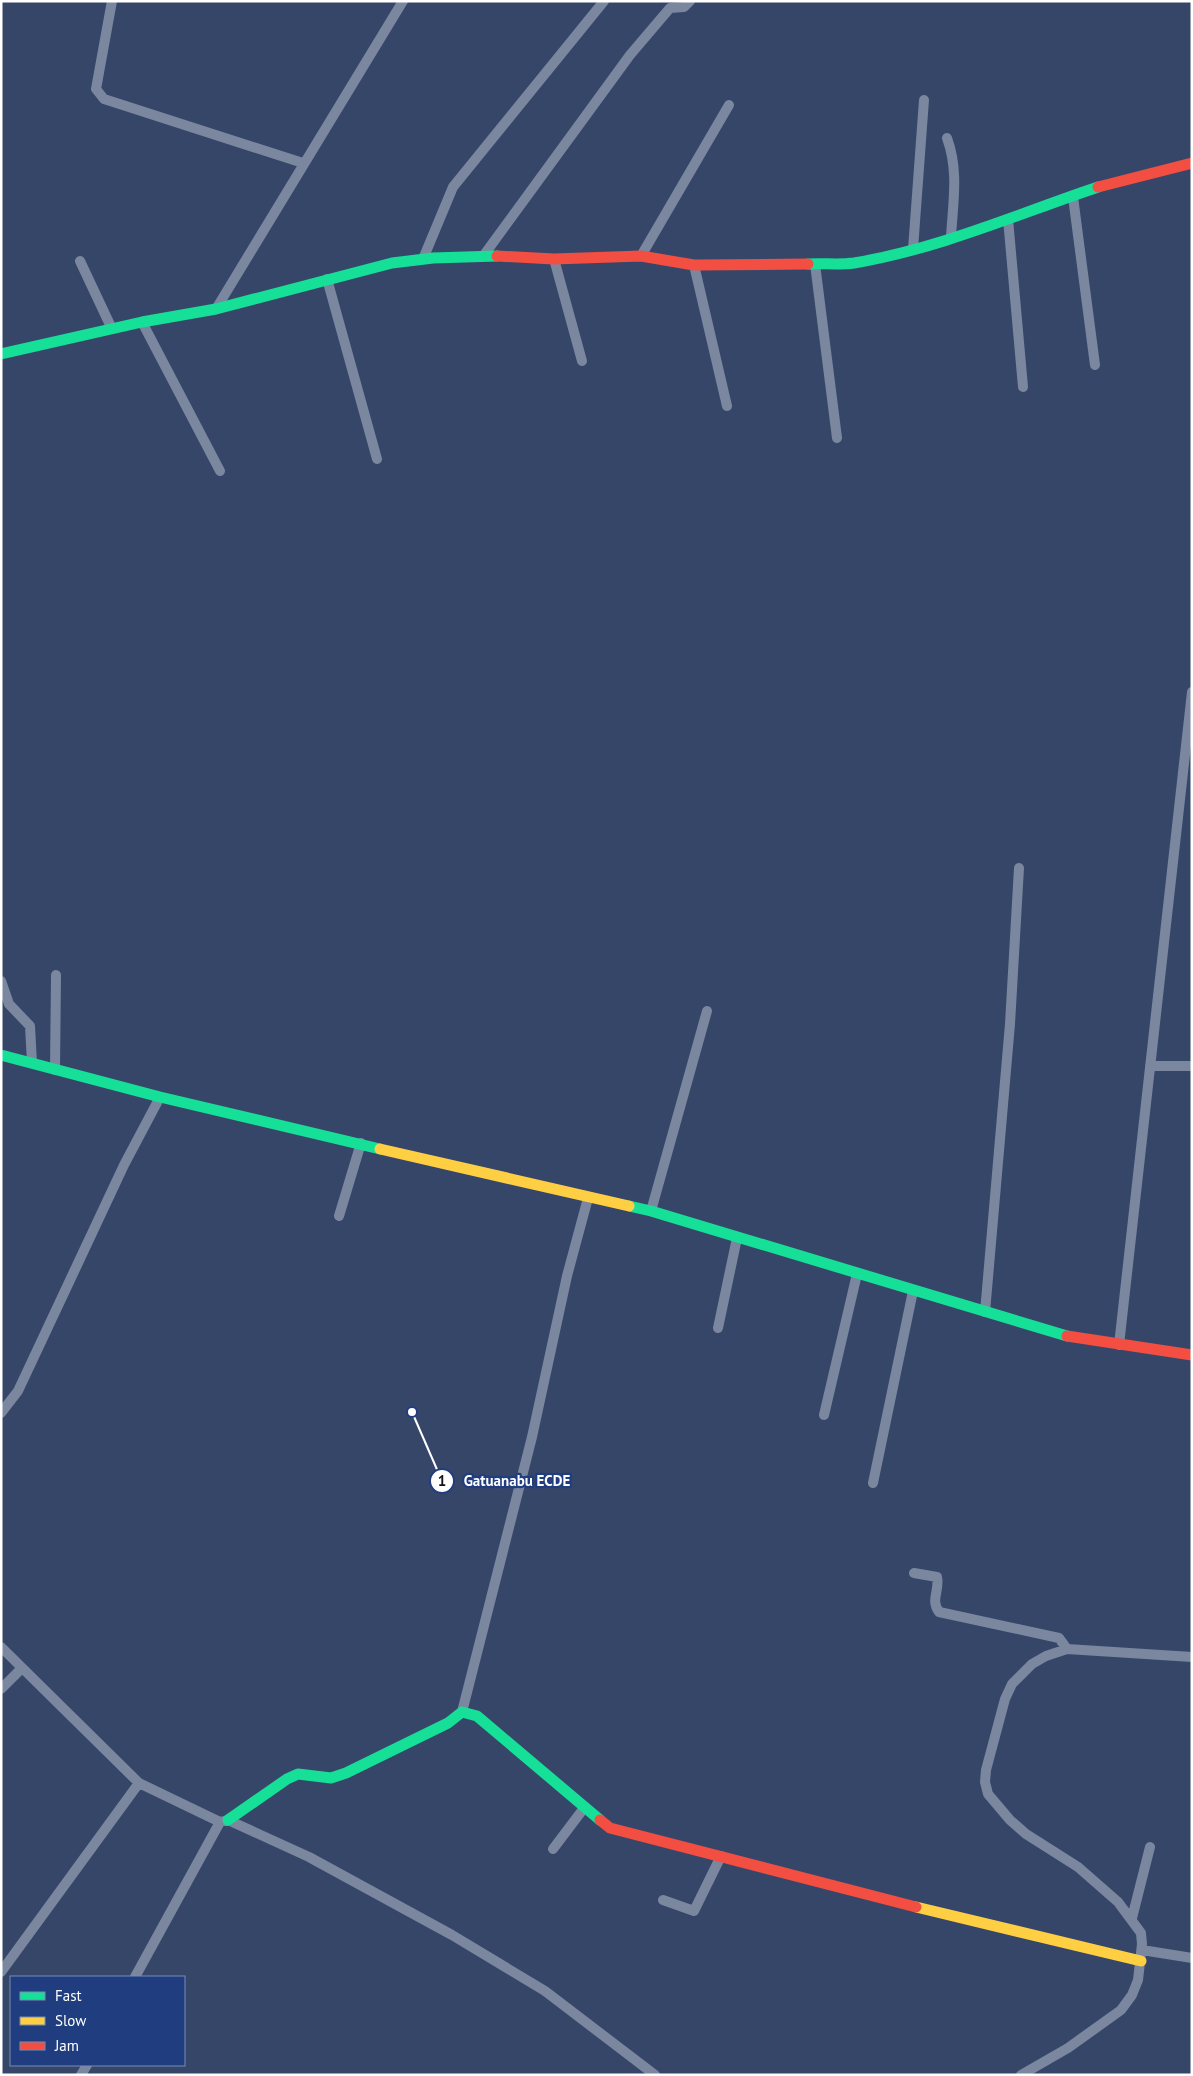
<svg xmlns="http://www.w3.org/2000/svg" width="1193" height="2076" viewBox="0 0 1193 2076" font-family="'PT Sans',sans-serif">
  <style>
    .lines { fill: none; stroke-linecap: round; stroke-linejoin: round }
    .street { stroke: #7b879f; stroke-width: 10 }
    .fast { stroke: #16e098; stroke-width: 11 }
    .slow { stroke: #ffcf43; stroke-width: 11 }
    .jam { stroke: #f24e42; stroke-width: 11 }
    .leader { fill: none; stroke: #fff; stroke-width: 2 }
    .callout-dot { fill: #fff; stroke: #203e7f; stroke-width: 2 }
    .mark-label { font-size: 15px; text-anchor: middle; font-weight: bold; fill: #111 }
    .callout-label { font-size: 15px; text-anchor: middle; font-weight: bold; fill: #fff; stroke: #203e7f; stroke-width: 4.5; stroke-linejoin: round; paint-order: stroke }
  </style>
  <rect width="100%" height="100%" fill="#364669"/>
  <g class="lines">
    <path class="street" d="M 112,1 L 96,89 L 104,99 L 303,163
      M 947,138 C 959,171 953,202 951,237
      M 1073,197 L 1095,365
      M 1008,219 L 1023,387
      M 913,249 L 924,100
      M 484,255 L 630,55 L 670,8 L 684,7 L 690,1
      M 641,256 L 729,105
      M 423,259 L 453,187 L 604,1
      M 554,259 L 582,361
      M 80,261 L 112,329
      M 815,264 L 837,438
      M 694,265 L 727,406
      M 327,279 L 377,459
      M 216,309 L 403,1
      M 142,322 L 220,471
      M 1,981 L 9,1004 L 30,1026 L 32,1063
      M 1150,1066 L 1192,1066
      M 55,1070 L 56,975
      M 651,1211 L 707,1011
      M 339,1216 L 361,1143
      M 985,1312 L 1010,1024 L 1019,868
      M 718,1328 L 737,1238
      M 1119,1345 L 1192,692
      M 1,1413 L 18,1391 L 124,1165 L 160,1097
      M 824,1415 L 857,1274
      M 873,1483 L 913,1291
      M 914,1573 L 937,1577 C 940,1590 930,1600 939,1612 L 1059,1638 L 1067,1649
      M 1,1647 L 139,1783 L 220,1822 L 228,1820 L 309,1857 L 452,1935 L 545,1991 L 655,2075
      M 1,1689 L 22,1668
      M 462,1712 L 532,1437 L 567,1276 L 588,1198
      M 553,1849 L 584,1808
      M 663,1900 L 694,1911 L 721,1856
      M 1132,1918 L 1150,1847
      M 1142,1950 L 1192,1958
      M 1,1972 L 139,1783
      M 135,1977 L 220,1822
      M 81,2075 L 87,2065
      M 1021,2075 L 1068,2048 L 1121,2010 L 1132,1995 L 1138,1980 L 1142,1944 L 1141,1933 L 1118,1902 L 1078,1867 L 1026,1834 L 1010,1820 L 988,1794 L 985,1782 L 986,1770 L 1005,1699 L 1012,1684 L 1032,1664 L 1046,1656 L 1067,1649 L 1192,1657"/>
    <path class="fast" d="M 808,264 C 823,263 839,265 854,263 C 938,249 1018,214 1098,187
      M 1,354 L 142,322 L 216,309 L 392,263 L 433,258 L 497,256
      M 1,1055 L 160,1097 L 380,1149
      M 629,1206 L 651,1211 L 1067,1336
      M 228,1820 L 287,1779 L 298,1774 L 331,1778 L 346,1773 L 448,1723 L 462,1712 L 477,1716 L 600,1820"/>
    <path class="slow" d="M 380,1149 L 629,1206
      M 916,1907 L 1141,1961"/>
    <path class="jam" d="M 1098,187 L 1192,163
      M 497,256 L 554,259 L 641,256 L 694,265 L 808,264
      M 1067,1336 L 1192,1355
      M 600,1820 L 610,1828 L 916,1907"/>
  </g>
  <path class="leader" d="M412 1412L442 1481"/>
  <g class="callout-dot">
    <circle cx="412" cy="1412" r="5"/>
    <circle cx="442" cy="1481" r="12"/>
  </g>
  <g class="mark-label">
    <text x="442" y="1486">1</text>
  </g>
  <g class="callout-label">
    <text x="517" y="1486">Gatuanabu ECDE</text>
  </g>
  <rect width="1193" height="2076" fill="none" stroke="#ffffff" stroke-width="5"/>
  <rect x="10" y="1976" width="175" height="90" fill="#203e7f" stroke="#798bb2"/>
  <rect x="20" y="1992" width="25" height="8" fill="#16e098" stroke="#798bb2"/>
  <text x="55" y="2001" font-size="15" fill="#ffffff">Fast</text>
  <rect x="20" y="2017" width="25" height="8" fill="#ffcf43" stroke="#798bb2"/>
  <text x="55" y="2026" font-size="15" fill="#ffffff">Slow</text>
  <rect x="20" y="2042" width="25" height="8" fill="#f24e42" stroke="#798bb2"/>
  <text x="55" y="2051" font-size="15" fill="#ffffff">Jam</text>
</svg>
